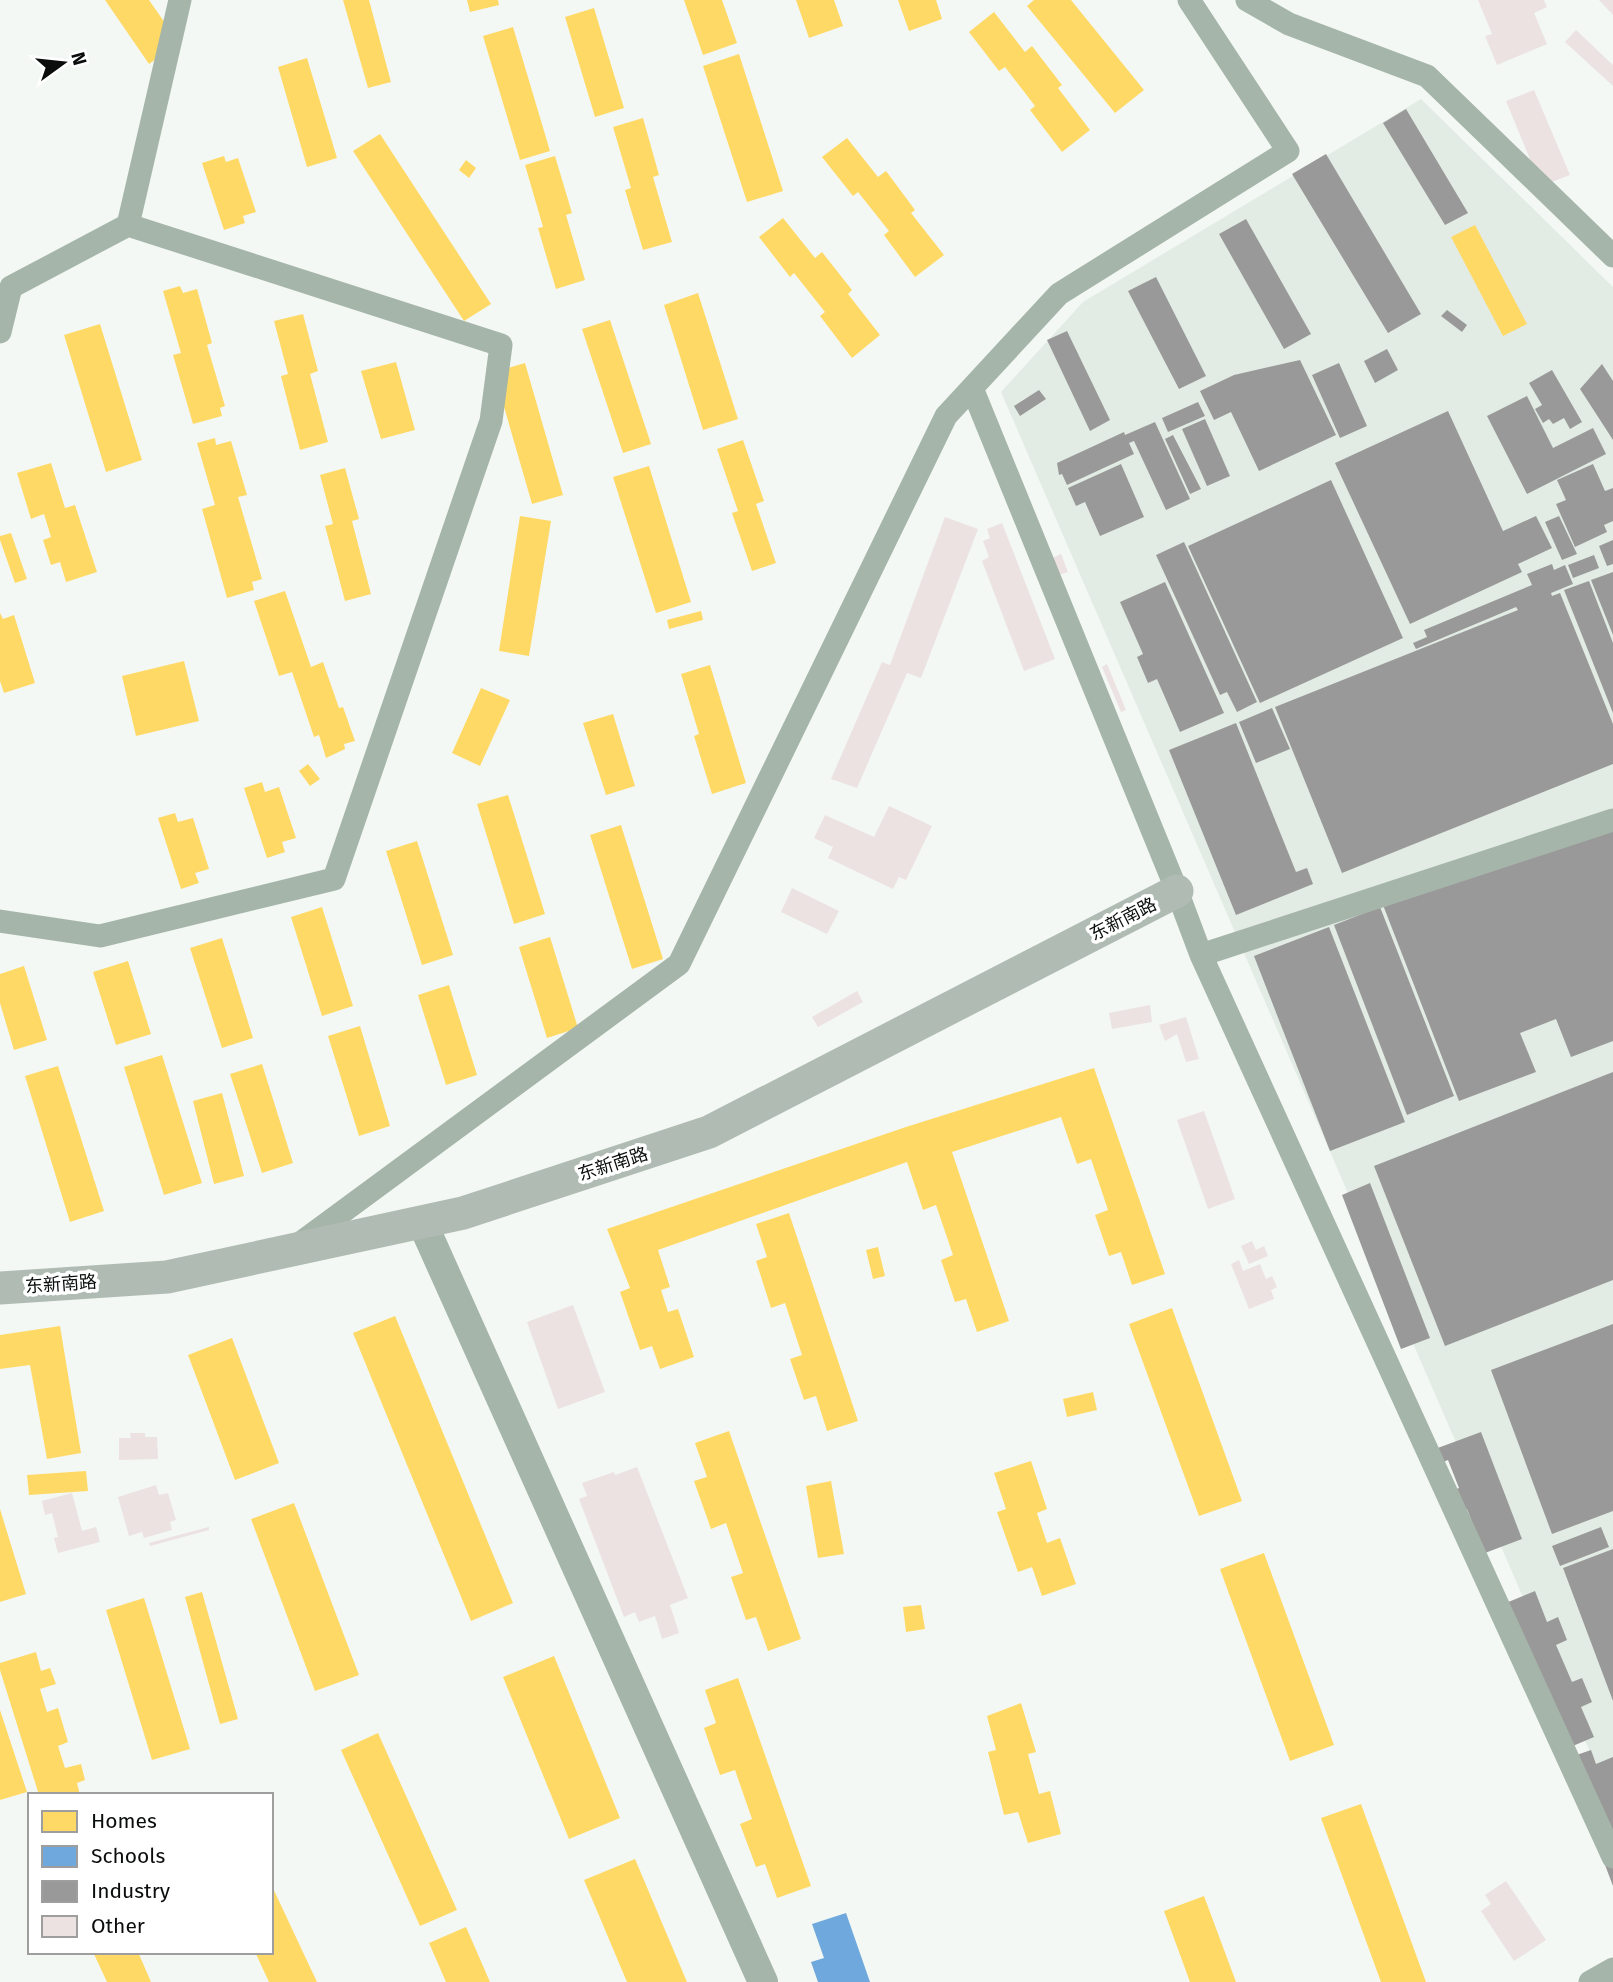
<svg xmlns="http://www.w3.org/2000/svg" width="1613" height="1982" viewBox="0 0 1613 1982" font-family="'Fira Sans','Noto Sans SC',sans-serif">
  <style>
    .built { fill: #e2ece4 }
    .homes { fill: #ffd966 }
    .schools { fill: #6fa8dc }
    .industry { fill: #999 }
    .building { fill: #ece2e2 }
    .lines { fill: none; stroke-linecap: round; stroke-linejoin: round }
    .minor { stroke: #a6b5a9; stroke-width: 23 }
    .tertiary { stroke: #a6b5a9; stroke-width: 30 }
    .secondary { stroke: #b0bcb3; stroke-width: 33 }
    .labels { text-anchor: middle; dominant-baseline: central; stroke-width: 7; stroke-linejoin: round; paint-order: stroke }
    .street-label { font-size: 18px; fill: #0a0d0b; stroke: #fff }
  </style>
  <rect width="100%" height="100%" fill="#f3f8f4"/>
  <path class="built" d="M 1421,99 L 1613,287 L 1613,1805 L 1001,392 L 1083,302 Z"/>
  <path class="homes" d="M 105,0 L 149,0 L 179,43 L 149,64 Z
    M 343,0 L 369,0 L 391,82 L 368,88 Z
    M 467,0 L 498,0 L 499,5 L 470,12 Z
    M 684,0 L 722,0 L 737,43 L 703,55 Z
    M 796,0 L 834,0 L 843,26 L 809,38 Z
    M 898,0 L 936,0 L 942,19 L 909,31 Z
    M 1034,0 L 1071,0 L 1144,90 L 1115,113 L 1027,6 Z
    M 594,8 L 624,108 L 595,117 L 565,17 Z
    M 994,12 L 1025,52 L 1032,46 L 1062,85 L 1058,88 L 1090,130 L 1062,152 L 1030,110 L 1035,106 L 1005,67 L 999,71 L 969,32 Z
    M 513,27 L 550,151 L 520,160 L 483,36 Z
    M 739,54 L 783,191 L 747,202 L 703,66 Z
    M 307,58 L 337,158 L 307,167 L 278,67 Z
    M 643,118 L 659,175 L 653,177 L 672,242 L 643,250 L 625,190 L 631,188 L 613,127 Z
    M 380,134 L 491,304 L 464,321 L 353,151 Z
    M 847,138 L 878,177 L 886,171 L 915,210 L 911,213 L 944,255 L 915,277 L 884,235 L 889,231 L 858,192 L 853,196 L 822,157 Z
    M 224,156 L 226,162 L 238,158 L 256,212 L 243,216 L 245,223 L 224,230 L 202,163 Z
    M 555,156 L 572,213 L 566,215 L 585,280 L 556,289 L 538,228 L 543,227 L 525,165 Z
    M 466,160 L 476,168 L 469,178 L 459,170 Z
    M 783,218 L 815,258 L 822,252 L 852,290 L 848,294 L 880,335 L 852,358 L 820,316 L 825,312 L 794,273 L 790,277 L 759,237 Z
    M 1475,225 L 1527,324 L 1503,336 L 1451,237 Z
    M 180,286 L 183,293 L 197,289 L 212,343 L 207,345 L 225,406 L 220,408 L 222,416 L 193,424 L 173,355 L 181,353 L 163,291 Z
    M 698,293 L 738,419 L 703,430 L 664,305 Z
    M 303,314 L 318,371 L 310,374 L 328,442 L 300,450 L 281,376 L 288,374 L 274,321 Z
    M 610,320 L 651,444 L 623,453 L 582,329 Z
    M 100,324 L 142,460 L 106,472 L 64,335 Z
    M 396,362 L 415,430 L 381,439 L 361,371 Z
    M 525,363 L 563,495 L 532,504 L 494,372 Z
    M 215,438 L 216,445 L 231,441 L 247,495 L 238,497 L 262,579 L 252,582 L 254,590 L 227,598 L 202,509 L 215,505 L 197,443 Z
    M 743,440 L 764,501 L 756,504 L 776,563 L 752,571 L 732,513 L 738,511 L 717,449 Z
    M 51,463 L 65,508 L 75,505 L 97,572 L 66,582 L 60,562 L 51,565 L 43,540 L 51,537 L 44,514 L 31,519 L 17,473 Z
    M 649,466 L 691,602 L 656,613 L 613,477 Z
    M 345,468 L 359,519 L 352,521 L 371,594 L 345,601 L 325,526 L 333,524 L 320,475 Z
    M 520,516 L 551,521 L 529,656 L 499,651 Z
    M 11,533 L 27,579 L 15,583 L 0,540 L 0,536 Z
    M 285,591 L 311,667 L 323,662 L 339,708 L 343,707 L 355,741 L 344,744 L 345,749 L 326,758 L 319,735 L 314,737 L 292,672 L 279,676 L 254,601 Z
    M 701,611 L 703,620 L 669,629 L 667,620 Z
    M 0,613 L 3,619 L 14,615 L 35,683 L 4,693 L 0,681 Z
    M 184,661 L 199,721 L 136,736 L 122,676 Z
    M 710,665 L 746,783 L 712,794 L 694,736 L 699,734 L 681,674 Z
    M 481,688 L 510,700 L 480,766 L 452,753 Z
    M 613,714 L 635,786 L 606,795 L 583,723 Z
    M 308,764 L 320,779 L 310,786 L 299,771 Z
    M 262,782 L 265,792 L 279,787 L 296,838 L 282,842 L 285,852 L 267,858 L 244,788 Z
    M 508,795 L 545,914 L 514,924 L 477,804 Z
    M 175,813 L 178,822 L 193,818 L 209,869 L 195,873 L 199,883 L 181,889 L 158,818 Z
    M 621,825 L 663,959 L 632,969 L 590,835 Z
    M 417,841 L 453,955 L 422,965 L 386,851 Z
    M 322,907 L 353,1006 L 322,1016 L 291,917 Z
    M 550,937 L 578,1028 L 547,1038 L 519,947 Z
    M 222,938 L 253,1038 L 222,1048 L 190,948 Z
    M 128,961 L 151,1034 L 116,1045 L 93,972 Z
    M 24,966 L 47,1040 L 14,1050 L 0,1003 L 0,974 Z
    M 449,985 L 477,1075 L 446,1085 L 418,995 Z
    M 360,1026 L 390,1126 L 359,1136 L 328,1036 Z
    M 162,1055 L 202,1183 L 164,1195 L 124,1067 Z
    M 262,1064 L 293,1163 L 262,1173 L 230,1074 Z
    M 58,1066 L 104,1211 L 70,1222 L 25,1076 Z
    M 1094,1068 L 1165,1274 L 1132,1285 L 1121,1252 L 1109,1256 L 1095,1215 L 1108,1210 L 1091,1159 L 1077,1164 L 1061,1117 L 952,1152 L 1009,1321 L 977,1332 L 966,1299 L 955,1302 L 941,1260 L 953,1255 L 936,1205 L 923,1210 L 907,1162 L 658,1250 L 670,1287 L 661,1290 L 668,1312 L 678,1309 L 694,1357 L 660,1369 L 652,1346 L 640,1350 L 620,1292 L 630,1288 L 607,1229 L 906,1127 Z
    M 222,1093 L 244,1176 L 214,1184 L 193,1101 Z
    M 789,1213 L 858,1421 L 827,1431 L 816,1396 L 804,1400 L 790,1359 L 802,1355 L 785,1303 L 771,1308 L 756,1261 L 767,1257 L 756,1224 Z
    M 878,1247 L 885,1276 L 873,1279 L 866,1250 Z
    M 1172,1308 L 1242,1501 L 1199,1516 L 1129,1324 Z
    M 395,1316 L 513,1603 L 471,1621 L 353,1333 Z
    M 60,1326 L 81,1453 L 47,1459 L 30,1365 L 0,1369 L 0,1335 Z
    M 232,1338 L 279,1463 L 235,1480 L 188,1355 Z
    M 1093,1392 L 1097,1410 L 1067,1417 L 1063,1399 Z
    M 729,1431 L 801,1639 L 768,1651 L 756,1617 L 746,1620 L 731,1577 L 743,1573 L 726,1523 L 711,1529 L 694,1481 L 707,1477 L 695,1443 Z
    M 1031,1461 L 1047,1509 L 1037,1513 L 1047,1543 L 1060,1538 L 1076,1584 L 1042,1596 L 1032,1567 L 1018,1572 L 997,1512 L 1006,1509 L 994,1473 Z
    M 86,1471 L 88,1491 L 29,1495 L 27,1475 Z
    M 831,1481 L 844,1554 L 818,1558 L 806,1486 Z
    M 294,1503 L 359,1675 L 315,1691 L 251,1519 Z
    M 0,1509 L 26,1594 L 0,1602 Z
    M 1264,1553 L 1334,1745 L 1290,1761 L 1220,1569 Z
    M 202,1592 L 238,1719 L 220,1724 L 185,1597 Z
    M 144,1598 L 190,1749 L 152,1760 L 106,1610 Z
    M 921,1605 L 925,1629 L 906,1632 L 903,1607 Z
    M 36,1652 L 41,1671 L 50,1668 L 56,1684 L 40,1689 L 47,1712 L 58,1708 L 68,1742 L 58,1746 L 65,1768 L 81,1764 L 85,1780 L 77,1783 L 80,1795 L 39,1795 L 0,1670 L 0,1663 Z
    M 554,1656 L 620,1818 L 569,1839 L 503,1677 Z
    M 738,1678 L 811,1886 L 777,1898 L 765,1864 L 756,1867 L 740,1824 L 752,1819 L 735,1770 L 720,1775 L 704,1728 L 716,1723 L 705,1690 Z
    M 1021,1703 L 1036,1752 L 1028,1754 L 1039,1794 L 1050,1791 L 1061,1834 L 1028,1843 L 1018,1812 L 1004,1815 L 988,1752 L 996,1750 L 987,1716 Z
    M 0,1710 L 27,1792 L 0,1800 Z
    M 378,1733 L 457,1910 L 420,1926 L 341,1750 Z
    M 1361,1804 L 1426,1982 L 1381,1982 L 1321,1818 Z
    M 635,1859 L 687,1982 L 627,1982 L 584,1880 Z
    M 271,1884 L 317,1982 L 269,1982 L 255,1952 L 271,1952 Z
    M 1204,1896 L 1236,1982 L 1190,1982 L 1164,1911 Z
    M 466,1927 L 490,1982 L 446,1982 L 429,1943 Z
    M 93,1952 L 138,1952 L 151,1982 L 107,1982 Z"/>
  <path class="schools" d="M 846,1913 L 870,1982 L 818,1982 L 811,1962 L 824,1958 L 812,1924 Z"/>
  <path class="industry" d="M 1406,109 L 1468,213 L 1445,225 L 1383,123 Z
    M 1326,154 L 1421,314 L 1388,333 L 1292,174 Z
    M 1246,219 L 1311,334 L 1284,349 L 1219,234 Z
    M 1156,277 L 1206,376 L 1179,389 L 1128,291 Z
    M 1447,310 L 1467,325 L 1462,332 L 1441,316 Z
    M 1067,331 L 1110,420 L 1090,431 L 1047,340 Z
    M 1387,349 L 1398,370 L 1375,383 L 1364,361 Z
    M 1300,360 L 1336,435 L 1259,471 L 1231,412 L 1214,420 L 1200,391 L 1234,375 Z
    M 1339,363 L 1367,426 L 1340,438 L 1312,375 Z
    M 1602,364 L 1613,381 L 1613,440 L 1580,389 Z
    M 1552,370 L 1582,422 L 1570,429 L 1564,418 L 1553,424 L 1549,419 L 1543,423 L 1535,409 L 1542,405 L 1529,383 Z
    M 1039,390 L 1046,399 L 1020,416 L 1014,406 Z
    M 1527,396 L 1553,448 L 1593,428 L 1606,454 L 1527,494 L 1487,416 Z
    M 1198,402 L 1205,416 L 1168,432 L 1162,418 Z
    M 1448,411 L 1503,531 L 1536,516 L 1552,548 L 1518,564 L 1522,572 L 1410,624 L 1335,463 Z
    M 1205,419 L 1230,476 L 1207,486 L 1182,429 Z
    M 1155,422 L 1190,499 L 1166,510 L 1134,441 L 1129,443 L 1134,454 L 1067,485 L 1062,474 L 1059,475 L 1057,463 L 1124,432 L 1125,435 Z
    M 1173,435 L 1201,489 L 1190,494 L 1165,439 Z
    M 1121,464 L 1144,517 L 1100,536 L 1085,502 L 1076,506 L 1068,488 Z
    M 1593,464 L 1605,491 L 1613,488 L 1613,521 L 1604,525 L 1607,532 L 1575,547 L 1556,504 L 1566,500 L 1557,480 Z
    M 1331,480 L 1403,638 L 1260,703 L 1188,546 Z
    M 1559,516 L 1577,554 L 1562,560 L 1545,522 Z
    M 1613,540 L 1613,564 L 1607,566 L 1599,546 Z
    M 1184,542 L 1257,702 L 1237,712 L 1227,692 L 1220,695 L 1156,555 Z
    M 1594,555 L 1599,568 L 1573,578 L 1568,565 Z
    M 1552,564 L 1554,570 L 1565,565 L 1573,584 L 1551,593 L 1552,596 L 1560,593 L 1613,724 L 1613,764 L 1342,873 L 1275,707 L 1518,610 L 1516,607 L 1416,649 L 1413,643 L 1427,637 L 1424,630 L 1532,585 L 1527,574 Z
    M 1613,572 L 1613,635 L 1591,580 Z
    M 1589,581 L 1613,643 L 1613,713 L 1564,590 Z
    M 1165,582 L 1224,713 L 1180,732 L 1157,679 L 1148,683 L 1137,657 L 1143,654 L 1120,602 Z
    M 1272,708 L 1290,749 L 1256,763 L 1239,722 Z
    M 1236,723 L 1296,872 L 1307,868 L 1313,884 L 1236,915 L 1169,750 Z
    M 1613,816 L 1613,1041 L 1571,1057 L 1556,1019 L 1520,1033 L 1536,1072 L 1459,1101 L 1383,905 Z
    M 1380,907 L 1454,1096 L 1407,1115 L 1334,925 Z
    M 1329,927 L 1405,1122 L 1330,1151 L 1254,956 Z
    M 1613,1072 L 1613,1280 L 1445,1346 L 1374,1166 Z
    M 1370,1183 L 1430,1338 L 1401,1349 L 1342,1195 Z
    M 1613,1324 L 1613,1511 L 1552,1534 L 1491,1370 Z
    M 1481,1432 L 1522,1539 L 1477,1556 L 1477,1535 L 1467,1509 L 1460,1512 L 1452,1491 L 1459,1488 L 1448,1460 L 1441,1463 L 1435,1449 Z
    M 1601,1527 L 1609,1547 L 1560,1566 L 1552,1546 Z
    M 1613,1549 L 1613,1701 L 1563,1568 Z
    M 1535,1591 L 1547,1622 L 1558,1617 L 1567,1640 L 1556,1645 L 1572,1682 L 1582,1678 L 1592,1702 L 1581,1707 L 1594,1737 L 1561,1751 L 1501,1605 Z
    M 1591,1750 L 1596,1764 L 1613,1757 L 1613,1886 L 1565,1759 Z"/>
  <path class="building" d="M 1478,0 L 1544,0 L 1547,7 L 1534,13 L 1547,44 L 1497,65 L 1485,36 L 1492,34 Z
    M 1599,0 L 1613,0 L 1613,15 Z
    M 1576,30 L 1613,65 L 1613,86 L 1565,42 Z
    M 1534,90 L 1570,175 L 1541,186 L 1506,101 Z
    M 945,517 L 978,529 L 921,678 L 907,673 L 857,788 L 831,779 L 882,662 L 890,665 Z
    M 1002,523 L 1055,659 L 1024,671 L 982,561 L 989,557 L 983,541 L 990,538 L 987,529 Z
    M 1061,554 L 1068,572 L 1056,576 L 1050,559 Z
    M 1107,664 L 1126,710 L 1121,712 L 1102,667 Z
    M 889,806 L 932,826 L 906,880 L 899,877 L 893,889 L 828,858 L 833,847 L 814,838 L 825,815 L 874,837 Z
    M 792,888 L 839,911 L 827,934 L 781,912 Z
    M 857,991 L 863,1002 L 818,1027 L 812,1017 Z
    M 1150,1005 L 1152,1022 L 1112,1029 L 1109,1013 Z
    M 1186,1017 L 1199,1059 L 1186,1062 L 1177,1034 L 1165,1041 L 1159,1025 Z
    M 1204,1111 L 1235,1199 L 1208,1209 L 1177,1120 Z
    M 1252,1241 L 1256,1250 L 1264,1246 L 1268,1256 L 1249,1264 L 1241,1246 Z
    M 1239,1260 L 1243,1271 L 1260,1264 L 1266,1279 L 1272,1276 L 1277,1287 L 1271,1290 L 1274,1299 L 1249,1309 L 1231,1264 Z
    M 573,1305 L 605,1392 L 558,1409 L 527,1322 Z
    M 130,1433 L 145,1433 L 145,1437 L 157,1437 L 158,1459 L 119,1460 L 119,1438 L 131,1438 Z
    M 637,1467 L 688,1598 L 670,1605 L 679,1633 L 662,1639 L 655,1616 L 639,1622 L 635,1612 L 624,1617 L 579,1499 L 587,1496 L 582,1483 L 614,1472 L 615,1475 Z
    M 156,1485 L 159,1495 L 168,1493 L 176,1520 L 170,1522 L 172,1530 L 144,1538 L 142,1532 L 129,1536 L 118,1497 Z
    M 72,1493 L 82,1531 L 96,1527 L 100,1542 L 58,1553 L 54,1538 L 58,1537 L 52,1513 L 45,1515 L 42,1501 Z
    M 209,1527 L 209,1530 L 150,1546 L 149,1543 Z
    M 1506,1881 L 1546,1940 L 1514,1961 L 1481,1911 L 1491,1904 L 1485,1895 Z"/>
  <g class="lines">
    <path class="minor" d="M 1247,0 L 1289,24 L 1427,76 L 1613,256
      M 128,225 L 180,0
      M 0,332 L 11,287 L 128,225 L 501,345 L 491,421 L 334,879 L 100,936 L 0,921
      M 972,388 L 1177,891 L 1201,955
      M 1613,820 L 1201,955 L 1613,1857
      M 299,1244 L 679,964 L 946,416 L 1059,294 L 1288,151 L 1189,0
      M 1590,1982 L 1613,1969"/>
    <path class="tertiary" d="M 422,1222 L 763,1982"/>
    <path class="secondary" d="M 0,1288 L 167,1277 L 463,1213 L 709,1132 L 1177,891"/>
  </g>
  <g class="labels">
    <g class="street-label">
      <text transform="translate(1123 919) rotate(-27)">东新南路</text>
      <text transform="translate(613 1164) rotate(-18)">东新南路</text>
      <text transform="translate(61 1284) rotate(-4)">东新南路</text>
    </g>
  </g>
  <rect x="28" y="1793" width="245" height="161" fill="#ffffff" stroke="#9d9e9d" stroke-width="2"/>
  <rect x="42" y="1811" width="35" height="21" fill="#ffd966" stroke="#9d9e9d" stroke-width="2"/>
  <text x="91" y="1828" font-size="21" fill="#0a0d0b">Homes</text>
  <rect x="42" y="1846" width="35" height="21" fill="#6fa8dc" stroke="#9d9e9d" stroke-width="2"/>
  <text x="91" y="1863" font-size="21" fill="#0a0d0b">Schools</text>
  <rect x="42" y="1881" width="35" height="21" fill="#999999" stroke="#9d9e9d" stroke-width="2"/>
  <text x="91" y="1898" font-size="21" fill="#0a0d0b">Industry</text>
  <rect x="42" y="1916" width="35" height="21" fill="#ece2e2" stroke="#9d9e9d" stroke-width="2"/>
  <text x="91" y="1933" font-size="21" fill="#0a0d0b">Other</text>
  <g transform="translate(63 63) rotate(75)" stroke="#ffffff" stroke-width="5" paint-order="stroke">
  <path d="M0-5L12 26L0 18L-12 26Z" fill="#0a0d0b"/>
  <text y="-10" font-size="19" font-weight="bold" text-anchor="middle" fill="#0a0d0b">N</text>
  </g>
</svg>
